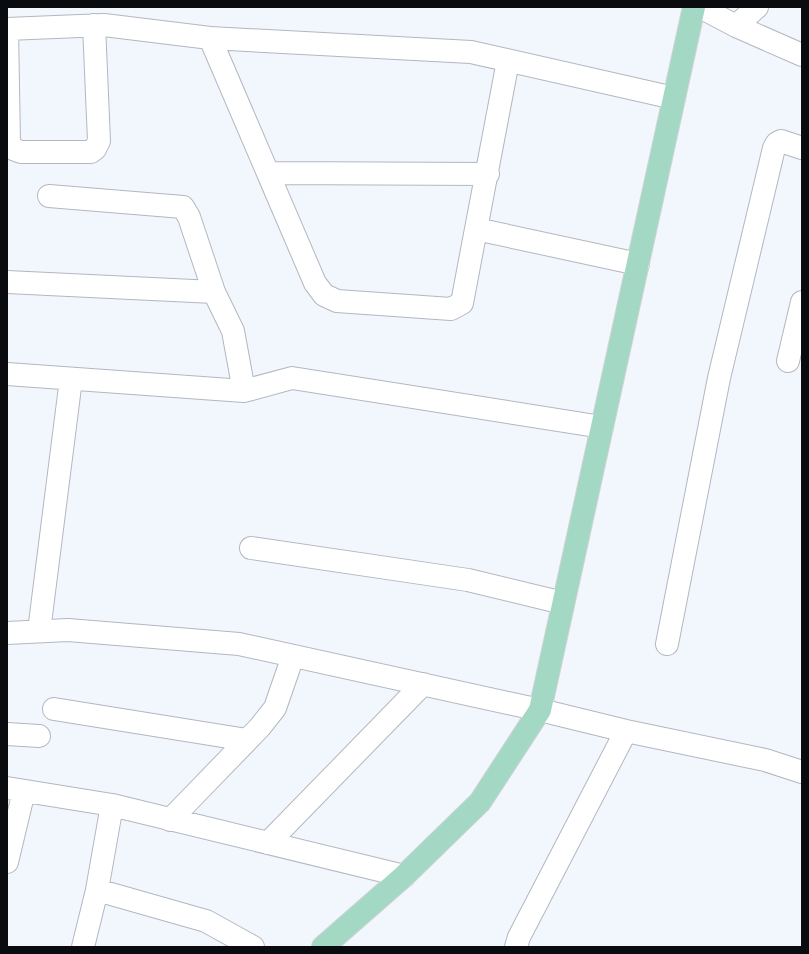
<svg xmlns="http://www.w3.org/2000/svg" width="809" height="954" viewBox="0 0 809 954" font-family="Jost,sans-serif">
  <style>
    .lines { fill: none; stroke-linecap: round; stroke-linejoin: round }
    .street-casing { stroke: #b2b7c0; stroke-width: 24 }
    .primary-casing { stroke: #d3d3d4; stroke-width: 24 }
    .street { stroke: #fff; stroke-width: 22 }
    .primary { stroke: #a3d9c4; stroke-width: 22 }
  </style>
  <rect width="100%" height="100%" fill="#f2f7fe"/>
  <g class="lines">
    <defs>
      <path id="street" d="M 700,7 L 736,26 L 802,55
        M 736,26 L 757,7
        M 7,29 L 104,25 L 210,38 L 471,52 L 674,98
        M 7,29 L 9,142 L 13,149 L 21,152 L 91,152 L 95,149 L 99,141 L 94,25
        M 210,38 L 315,283 L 324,295 L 337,301 L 451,309 L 462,303 L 476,229 L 638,264
        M 270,173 L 488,174
        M 49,196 L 183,207 L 189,217 L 214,292 L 233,331 L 244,391
        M 476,229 L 508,61
        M 7,282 L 214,292
        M 788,361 L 802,302
        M 7,374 L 244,391 L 292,378 L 602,427
        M 251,548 L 468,580 L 563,603
        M 39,631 L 71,379
        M 7,633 L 68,630 L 239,644 L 540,710 L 626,731 L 765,760 L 802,772
        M 667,644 L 719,378 L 774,148 L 777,143 L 781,141 L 802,148
        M 54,709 L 247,740
        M 7,734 L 39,736
        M 7,788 L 112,805 L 404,876
        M 170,820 L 260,727 L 275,708 L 293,656
        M 268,843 L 423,684
        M 7,862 L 24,791
        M 97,890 L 206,921 L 253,947
        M 83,947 L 97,890 L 112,805
        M 516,947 L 519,937 L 626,731"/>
      <path id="primary" d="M 323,947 L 404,876 L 480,802 L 540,710 L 694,7"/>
    </defs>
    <use href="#street" class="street-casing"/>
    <use href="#primary" class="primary-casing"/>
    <use href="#street" class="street"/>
    <use href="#primary" class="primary"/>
  </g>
  <rect width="809" height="954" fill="none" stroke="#0a0b0e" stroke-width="16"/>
</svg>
